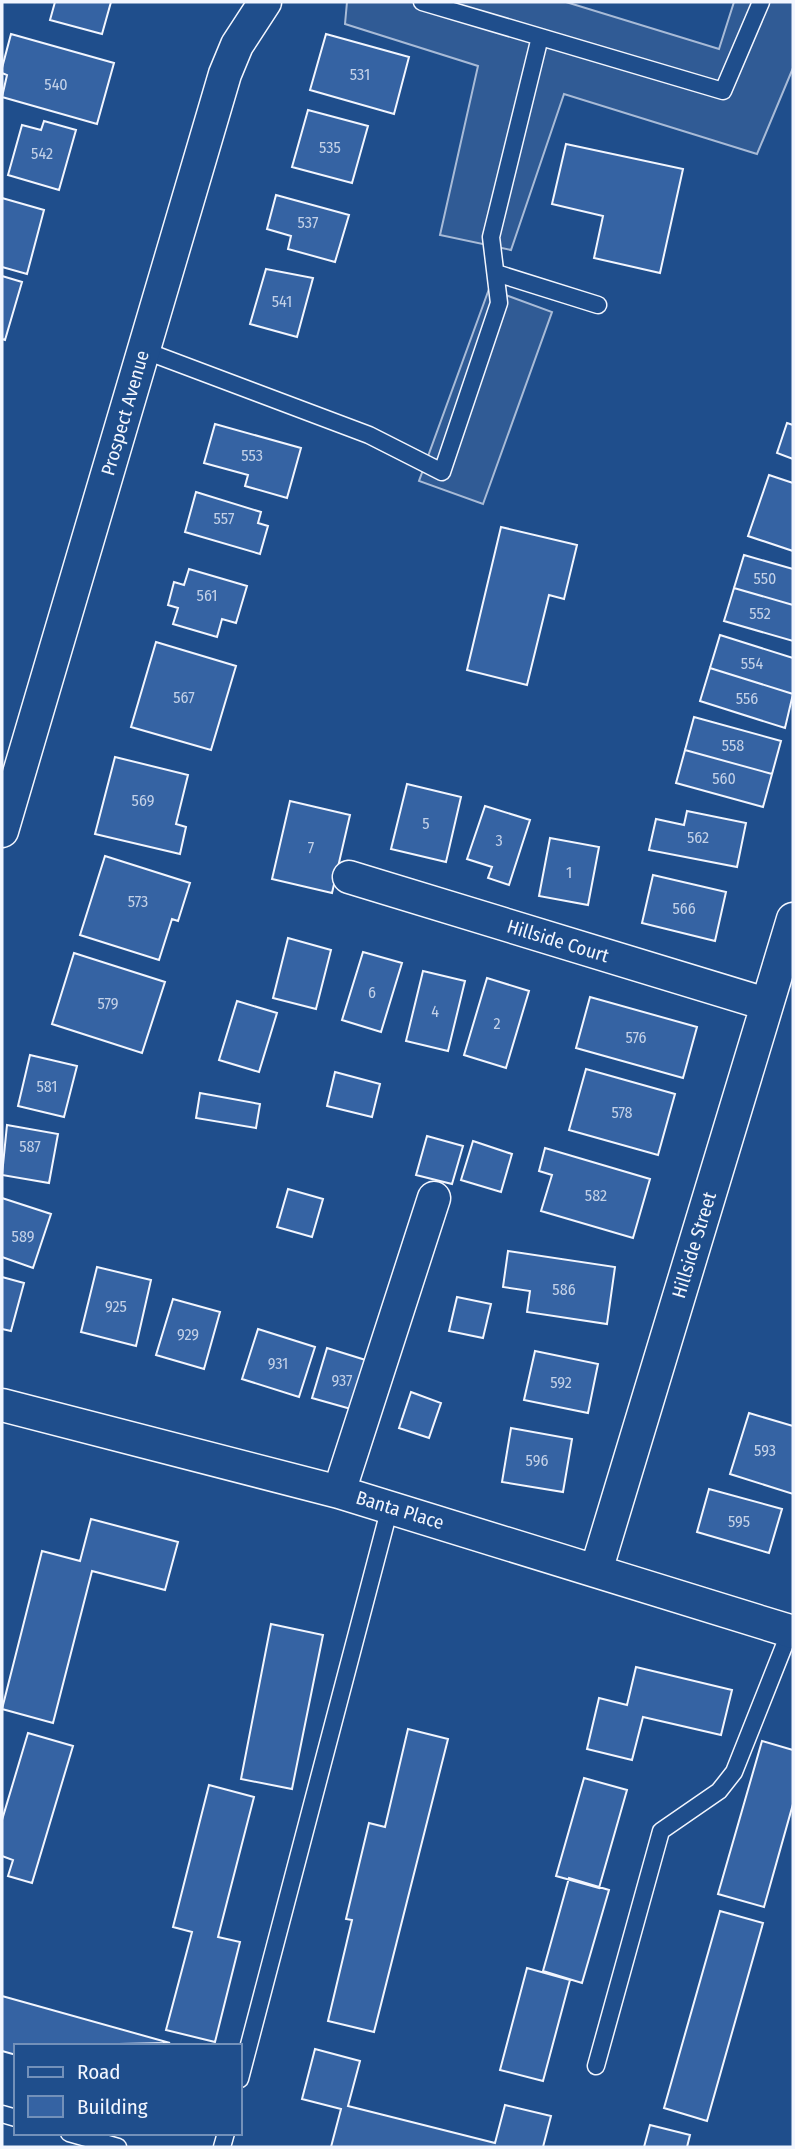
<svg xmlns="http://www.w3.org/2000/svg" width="795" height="2149" viewBox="0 0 795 2149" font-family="'Fira Sans Condensed',sans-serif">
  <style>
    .parking { fill: #305b95; stroke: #a8bbd7; stroke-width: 2 }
    .building { fill: #3563a3; stroke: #f2f6ff; stroke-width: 2 }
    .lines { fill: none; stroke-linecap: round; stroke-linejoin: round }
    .lane-casing { stroke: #f2f6ff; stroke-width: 19 }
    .street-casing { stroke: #f2f6ff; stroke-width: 35 }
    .lane { stroke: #1f4e8c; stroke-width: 16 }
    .street { stroke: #1f4e8c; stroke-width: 32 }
    .labels { text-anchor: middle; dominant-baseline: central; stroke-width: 5; stroke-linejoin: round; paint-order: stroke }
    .number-label { font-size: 16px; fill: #c3d1e8 }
    .street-label { font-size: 19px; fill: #f2f6ff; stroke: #1f4e8c }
  </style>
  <rect width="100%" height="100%" fill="#1f4e8c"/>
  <path class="parking" d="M 347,2 L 566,2 L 719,49 L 734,2 L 793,2 L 793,68 L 757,154 L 564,94 L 511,250 L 440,235 L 478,66 L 345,24 Z
    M 489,289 L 552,312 L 483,504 L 419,481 Z"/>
  <path class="building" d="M 55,2 L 111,2 L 102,34 L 50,20 Z
    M 11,34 L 114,63 L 97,124 L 2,97 L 7,75 L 2,73 L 2,68 Z
    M 326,34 L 409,57 L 394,114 L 310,90 Z
    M 308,110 L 368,126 L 352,183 L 292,167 Z
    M 44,121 L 76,130 L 59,190 L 8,175 L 22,125 L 41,130 Z
    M 566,144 L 683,169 L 660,273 L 594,258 L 603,216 L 552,204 Z
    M 276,195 L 349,215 L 335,262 L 288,249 L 291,236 L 267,229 Z
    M 2,198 L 44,210 L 27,274 L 2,267 Z
    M 266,269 L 313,278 L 297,337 L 250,324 Z
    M 2,276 L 22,282 L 5,340 L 2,339 Z
    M 787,423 L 793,425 L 793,459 L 777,453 Z
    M 215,424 L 301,448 L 287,498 L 245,486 L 248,475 L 204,463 Z
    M 769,475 L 793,483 L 793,551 L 748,536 Z
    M 196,492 L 261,512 L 258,523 L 268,526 L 260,554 L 185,532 Z
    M 501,527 L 577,545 L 564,599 L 549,595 L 527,685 L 467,670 Z
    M 744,555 L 793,569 L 793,605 L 734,588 Z
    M 189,569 L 247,586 L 236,623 L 222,619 L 217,637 L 173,624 L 178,608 L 168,605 L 174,582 L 184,585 Z
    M 734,588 L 793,605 L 793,641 L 724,621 Z
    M 720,635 L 793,658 L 793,694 L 710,668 Z
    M 156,642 L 236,666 L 211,750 L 131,727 Z
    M 710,668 L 793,694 L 785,728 L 700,701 Z
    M 694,717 L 781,741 L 772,774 L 685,750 Z
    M 685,750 L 772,774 L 763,807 L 676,783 Z
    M 115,757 L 188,775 L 176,824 L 186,827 L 180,854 L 95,834 Z
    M 407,784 L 461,797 L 446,862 L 391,849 Z
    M 290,801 L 350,815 L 332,893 L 272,879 Z
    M 485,806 L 530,820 L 509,885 L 488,878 L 492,867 L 467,859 Z
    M 687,811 L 746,823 L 737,867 L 649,850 L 656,819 L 684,825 Z
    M 550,838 L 599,847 L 588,905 L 539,896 Z
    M 105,856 L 190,883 L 178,921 L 172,919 L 159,960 L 80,935 Z
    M 653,875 L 726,892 L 715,941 L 642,923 Z
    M 288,938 L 331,950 L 316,1009 L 273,998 Z
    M 363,952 L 402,963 L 381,1032 L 342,1020 Z
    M 74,953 L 165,982 L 142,1053 L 52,1024 Z
    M 423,971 L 465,981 L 448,1051 L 406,1041 Z
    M 487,978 L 529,991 L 506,1068 L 464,1055 Z
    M 590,997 L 697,1027 L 683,1078 L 576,1048 Z
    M 237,1001 L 277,1013 L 259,1072 L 219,1060 Z
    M 30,1055 L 77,1066 L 64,1117 L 18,1106 Z
    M 586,1069 L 675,1094 L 658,1155 L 569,1130 Z
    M 335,1072 L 380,1084 L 372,1117 L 327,1106 Z
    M 200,1093 L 260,1104 L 256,1128 L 196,1118 Z
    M 7,1125 L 58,1134 L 49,1183 L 2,1175 Z
    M 427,1136 L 463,1146 L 452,1184 L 416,1175 Z
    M 473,1141 L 512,1154 L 501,1192 L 461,1180 Z
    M 545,1148 L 650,1179 L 633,1238 L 541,1211 L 552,1175 L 539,1171 Z
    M 288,1189 L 323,1199 L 312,1237 L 277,1227 Z
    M 2,1198 L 51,1214 L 33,1268 L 2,1257 Z
    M 508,1251 L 615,1267 L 607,1324 L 527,1312 L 530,1291 L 503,1287 Z
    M 97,1267 L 151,1280 L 136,1346 L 81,1332 Z
    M 2,1277 L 24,1283 L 11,1331 L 2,1329 Z
    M 457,1297 L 491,1304 L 483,1338 L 449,1331 Z
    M 173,1299 L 220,1312 L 204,1369 L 156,1355 Z
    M 258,1329 L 315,1347 L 299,1397 L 242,1379 Z
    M 327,1348 L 372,1362 L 358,1411 L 312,1398 Z
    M 535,1351 L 598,1364 L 588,1413 L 524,1400 Z
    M 411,1392 L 441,1403 L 429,1438 L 399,1428 Z
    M 749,1413 L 793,1426 L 793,1494 L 730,1474 Z
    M 511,1428 L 572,1439 L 563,1492 L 502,1482 Z
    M 709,1489 L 782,1509 L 769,1553 L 697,1532 Z
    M 91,1519 L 178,1542 L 165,1590 L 92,1571 L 53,1723 L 2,1709 L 42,1551 L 80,1561 Z
    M 271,1624 L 323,1635 L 292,1789 L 241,1779 Z
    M 636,1667 L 732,1690 L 721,1735 L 643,1717 L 632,1760 L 587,1749 L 599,1698 L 627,1705 Z
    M 408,1729 L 448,1739 L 374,2032 L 328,2021 L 352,1920 L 346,1919 L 369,1823 L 385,1827 Z
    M 28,1733 L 73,1746 L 32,1883 L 8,1876 L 13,1860 L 2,1856 L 2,1820 Z
    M 762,1741 L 793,1750 L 793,1804 L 764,1907 L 718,1894 Z
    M 584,1778 L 627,1790 L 599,1888 L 556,1876 Z
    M 209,1785 L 254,1797 L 218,1937 L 240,1942 L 215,2042 L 166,2030 L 192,1932 L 173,1927 Z
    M 569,1878 L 609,1890 L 582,1983 L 543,1971 Z
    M 720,1911 L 763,1923 L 707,2121 L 664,2108 Z
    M 527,1968 L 570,1980 L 543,2081 L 500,2070 Z
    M 2,1996 L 170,2043 L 16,2046 L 16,2055 L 2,2051 Z
    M 315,2049 L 360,2061 L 348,2106 L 495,2143 L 505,2105 L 551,2116 L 543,2147 L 331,2147 L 341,2109 L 302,2099 Z
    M 650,2125 L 690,2135 L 687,2147 L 644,2147 Z"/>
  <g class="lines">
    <defs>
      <path id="lane" d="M 422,2 L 723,91 L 761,2
        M 496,273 L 598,305
        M 143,350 L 369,435 L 442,472 L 499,303 L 491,237 L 540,37
        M 596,2066 L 661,1831 L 719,1791 L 734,1772 L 790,1631
        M 240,2079 L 390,1507
        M 2,2114 L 16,2118
        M 69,2133 L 118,2147
        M 222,2147 L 226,2133"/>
      <path id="street" d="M 2,831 L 225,74 L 237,45 L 265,2
        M 349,877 L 766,1004
        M 2,1405 L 339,1492 L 793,1632
        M 339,1492 L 434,1198
        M 596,1571 L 793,919"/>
    </defs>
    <use href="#lane" class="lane-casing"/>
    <use href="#street" class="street-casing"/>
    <use href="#lane" class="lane"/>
    <use href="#street" class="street"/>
  </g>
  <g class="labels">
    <g class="number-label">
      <text x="360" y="74">531</text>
      <text x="56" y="84">540</text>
      <text x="330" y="147">535</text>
      <text x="42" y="153">542</text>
      <text x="308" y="222">537</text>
      <text x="282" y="301">541</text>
      <text x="252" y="455">553</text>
      <text x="224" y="518">557</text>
      <text x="765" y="578">550</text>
      <text x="207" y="595">561</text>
      <text x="760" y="613">552</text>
      <text x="752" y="663">554</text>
      <text x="184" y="697">567</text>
      <text x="747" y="698">556</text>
      <text x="733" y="745">558</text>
      <text x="724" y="778">560</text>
      <text x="143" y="800">569</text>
      <text x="426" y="823">5</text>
      <text x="698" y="837">562</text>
      <text x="499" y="840">3</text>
      <text x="311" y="847">7</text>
      <text x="569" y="872">1</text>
      <text x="138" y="901">573</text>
      <text x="684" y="908">566</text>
      <text x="372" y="992">6</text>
      <text x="108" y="1003">579</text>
      <text x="435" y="1011">4</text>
      <text x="497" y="1023">2</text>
      <text x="636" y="1037">576</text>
      <text x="47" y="1086">581</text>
      <text x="622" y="1112">578</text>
      <text x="30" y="1146">587</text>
      <text x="596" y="1195">582</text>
      <text x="23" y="1236">589</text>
      <text x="564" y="1289">586</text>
      <text x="116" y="1306">925</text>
      <text x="188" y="1334">929</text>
      <text x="278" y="1363">931</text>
      <text x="342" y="1380">937</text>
      <text x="561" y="1382">592</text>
      <text x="765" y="1450">593</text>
      <text x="537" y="1460">596</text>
      <text x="739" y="1521">595</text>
    </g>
    <g class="street-label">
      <text transform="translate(125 413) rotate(-74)">Prospect Avenue</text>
      <text transform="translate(558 941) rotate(17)">Hillside Court</text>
      <text transform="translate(694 1245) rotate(-73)">Hillside Street</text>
      <text transform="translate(400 1510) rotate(17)">Banta Place</text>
    </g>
  </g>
  <rect width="795" height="2149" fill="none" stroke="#f2f6ff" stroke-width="7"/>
  <rect x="14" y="2044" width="228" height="91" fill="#1f4e8c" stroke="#7391ba" stroke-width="2"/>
  <rect x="28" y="2067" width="35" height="10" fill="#1f4e8c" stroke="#7391ba" stroke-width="2"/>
  <text x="77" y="2079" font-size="21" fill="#f2f6ff">Road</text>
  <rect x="28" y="2096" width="35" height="21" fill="#3563a3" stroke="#7391ba" stroke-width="2"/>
  <text x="77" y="2114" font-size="21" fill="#f2f6ff">Building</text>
</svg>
